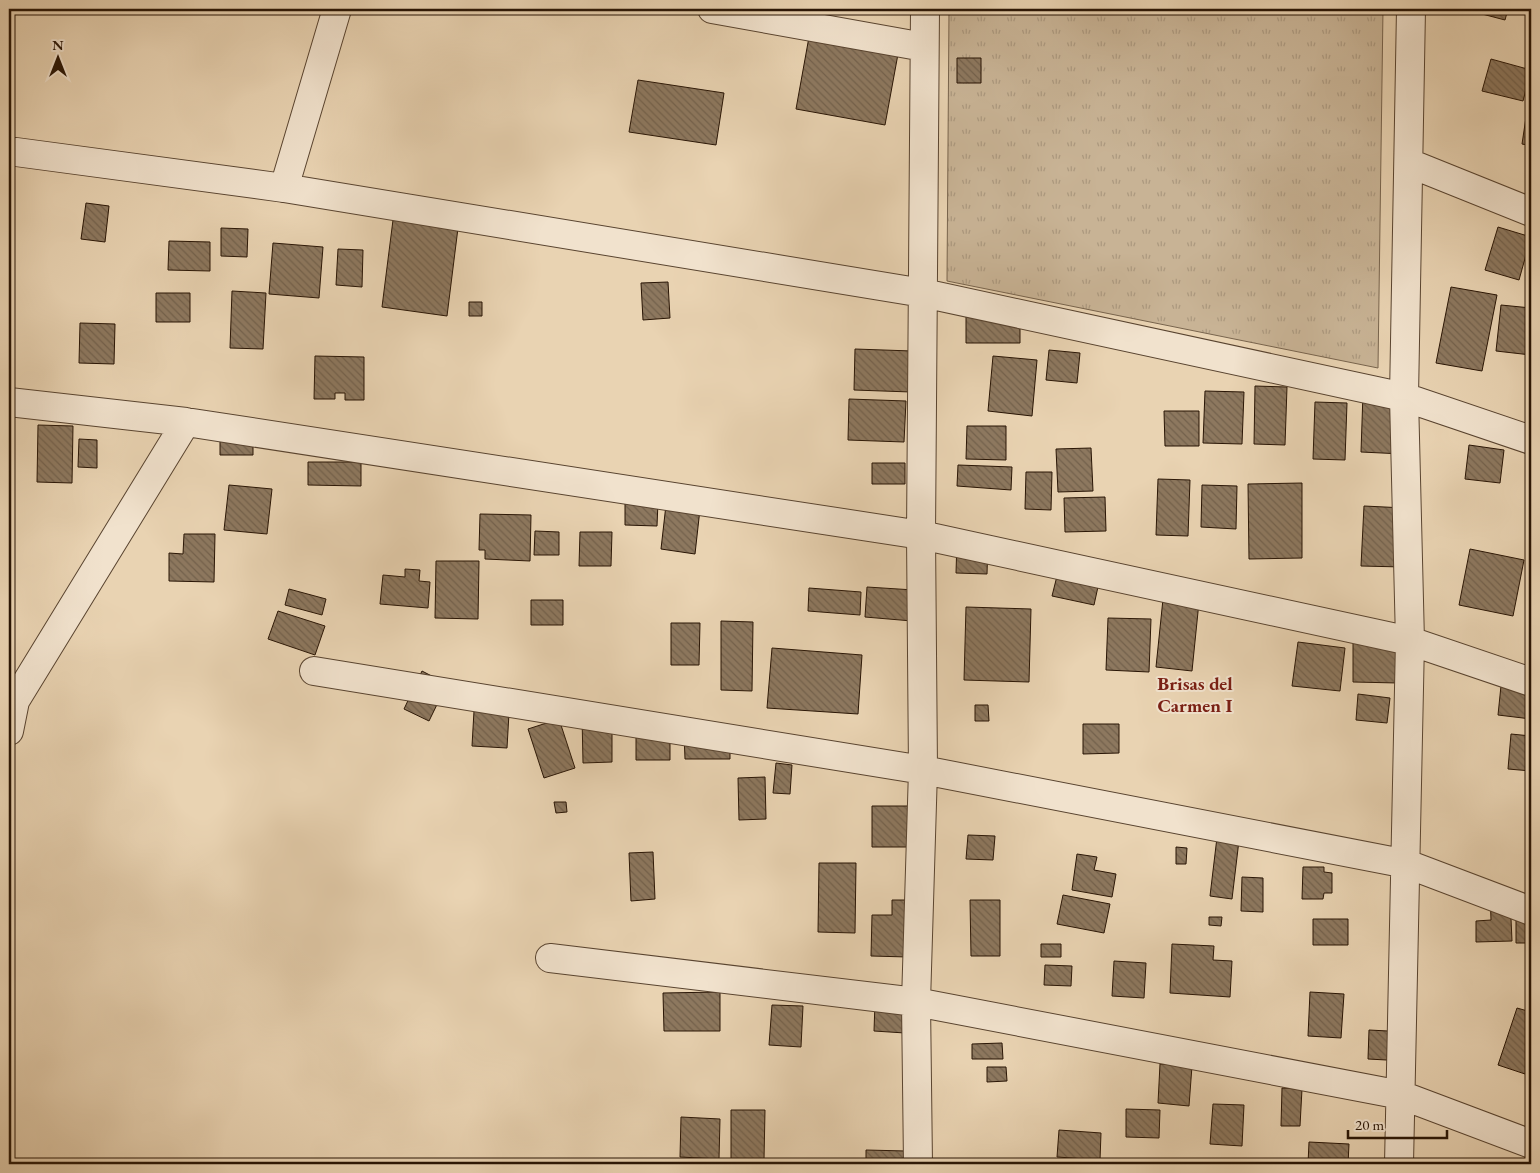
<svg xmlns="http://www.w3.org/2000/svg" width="1540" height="1173" viewBox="0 0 1540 1173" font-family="'EB Garamond',serif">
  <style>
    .park { fill: url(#park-tufts); stroke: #78644d }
    .garden { fill: #c8b395; stroke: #78644d }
    .building { fill: url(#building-back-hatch); stroke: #291505 }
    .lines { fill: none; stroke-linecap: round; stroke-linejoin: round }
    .minor-casing { stroke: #594430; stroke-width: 30 }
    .minor { stroke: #f1e2cd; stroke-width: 28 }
    .labels { text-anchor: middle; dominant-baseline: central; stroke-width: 4; stroke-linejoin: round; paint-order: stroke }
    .neighbourhood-label { font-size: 19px; font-weight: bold; fill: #7a1f14; stroke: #f1e2cd }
  </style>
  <defs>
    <pattern id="park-tufts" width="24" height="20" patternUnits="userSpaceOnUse" patternTransform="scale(1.25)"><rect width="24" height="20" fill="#c8b395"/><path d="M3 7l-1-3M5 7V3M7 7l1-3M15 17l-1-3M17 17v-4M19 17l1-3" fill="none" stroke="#ac997f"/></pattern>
    <pattern id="building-back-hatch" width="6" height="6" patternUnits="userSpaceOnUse" patternTransform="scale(1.25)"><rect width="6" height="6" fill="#8d785f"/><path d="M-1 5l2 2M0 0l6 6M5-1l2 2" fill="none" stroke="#73614c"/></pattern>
  </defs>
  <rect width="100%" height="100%" fill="#e9d3b2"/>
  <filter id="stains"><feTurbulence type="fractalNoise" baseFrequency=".004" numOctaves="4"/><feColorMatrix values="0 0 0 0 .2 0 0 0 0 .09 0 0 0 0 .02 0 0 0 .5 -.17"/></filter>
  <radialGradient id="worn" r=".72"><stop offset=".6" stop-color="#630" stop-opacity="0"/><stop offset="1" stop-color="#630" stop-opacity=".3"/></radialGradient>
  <path class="park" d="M 949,9 L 1383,9 L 1378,368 L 947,281 Z"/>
  <path class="garden" d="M 9,61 L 14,100 L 9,101 Z"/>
  <path class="building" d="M 1463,9 L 1508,9 L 1505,20 Z
    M 809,37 L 898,54 L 885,125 L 796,109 Z
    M 957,58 L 981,58 L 981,83 L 957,83 Z
    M 1491,59 L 1531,70 L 1523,101 L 1482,91 Z
    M 638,80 L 724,93 L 716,145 L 629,132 Z
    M 1531,84 L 1531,146 L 1522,144 Z
    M 86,203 L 109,206 L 105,242 L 81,239 Z
    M 393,220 L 458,228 L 447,316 L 382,307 Z
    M 1498,227 L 1531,237 L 1519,280 L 1485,270 Z
    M 221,228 L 248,229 L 247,257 L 221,256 Z
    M 169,241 L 210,242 L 210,271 L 168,270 Z
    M 273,243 L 323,247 L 319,298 L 269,294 Z
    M 338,249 L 363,250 L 362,287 L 336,285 Z
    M 668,282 L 670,318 L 643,320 L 641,283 Z
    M 1451,287 L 1497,295 L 1482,371 L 1436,363 Z
    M 232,291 L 266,293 L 263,349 L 230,348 Z
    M 156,293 L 190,293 L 190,322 L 156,322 Z
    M 469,302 L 482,302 L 482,316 L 469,316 Z
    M 1501,305 L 1531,308 L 1531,355 L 1496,351 Z
    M 966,312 L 1020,312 L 1020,343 L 966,343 Z
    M 80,323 L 115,324 L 114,364 L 79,363 Z
    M 855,349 L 912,351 L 911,392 L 854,390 Z
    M 1049,350 L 1080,353 L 1077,383 L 1046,380 Z
    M 315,356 L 364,357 L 364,400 L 345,400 L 345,393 L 335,393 L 335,399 L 314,399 Z
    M 993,356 L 1037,360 L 1032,416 L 988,411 Z
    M 1255,386 L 1287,387 L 1285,445 L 1254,444 Z
    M 1205,391 L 1244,392 L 1242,444 L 1203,443 Z
    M 1363,393 L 1405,394 L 1403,454 L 1361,452 Z
    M 849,399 L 906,401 L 904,442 L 848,440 Z
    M 1315,402 L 1347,403 L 1345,460 L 1313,459 Z
    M 1164,411 L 1199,411 L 1199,446 L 1165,446 Z
    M 38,425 L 73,426 L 72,483 L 37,482 Z
    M 967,426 L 1006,426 L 1006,460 L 966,459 Z
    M 220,427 L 253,427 L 253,455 L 220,455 Z
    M 79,439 L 97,440 L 97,468 L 78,467 Z
    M 1469,445 L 1504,450 L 1500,483 L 1465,479 Z
    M 1091,448 L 1093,491 L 1058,492 L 1056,449 Z
    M 308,462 L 361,462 L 361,486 L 308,485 Z
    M 872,463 L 905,463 L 905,484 L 872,484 Z
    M 958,465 L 1012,467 L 1011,490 L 957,486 Z
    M 1026,472 L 1052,472 L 1051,510 L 1025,509 Z
    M 1158,479 L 1190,480 L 1188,536 L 1156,535 Z
    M 1302,483 L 1302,558 L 1249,559 L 1248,484 Z
    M 229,485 L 272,489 L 267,534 L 224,530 Z
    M 1202,485 L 1237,486 L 1236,529 L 1201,527 Z
    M 667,496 L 701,500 L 695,554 L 661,549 Z
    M 1105,497 L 1106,531 L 1065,532 L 1064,498 Z
    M 625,501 L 658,502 L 657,526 L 625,525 Z
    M 1364,506 L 1405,508 L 1403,567 L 1361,566 Z
    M 480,514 L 531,515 L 530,561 L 485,559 L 485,550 L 479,550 Z
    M 535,531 L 559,532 L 559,555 L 534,555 Z
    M 580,532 L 612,532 L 611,566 L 579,566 Z
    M 184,534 L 215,534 L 214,582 L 169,581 L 169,553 L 183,554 Z
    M 957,540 L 988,541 L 987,574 L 956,573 Z
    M 1470,549 L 1524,560 L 1513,616 L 1459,605 Z
    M 436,561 L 479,561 L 478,619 L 435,618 Z
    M 1060,564 L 1101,573 L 1094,605 L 1052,596 Z
    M 405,569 L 420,570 L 419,581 L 430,582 L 428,608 L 380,604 L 383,575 L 405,577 Z
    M 867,587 L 914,590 L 912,621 L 865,617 Z
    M 809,588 L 861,592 L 860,615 L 808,611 Z
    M 289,589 L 326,599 L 322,615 L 285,605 Z
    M 1163,599 L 1199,602 L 1192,671 L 1156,667 Z
    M 531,600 L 563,600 L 563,625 L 531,625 Z
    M 966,607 L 1031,609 L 1029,682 L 964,680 Z
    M 278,611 L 325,626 L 315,655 L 268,639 Z
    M 1108,618 L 1151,619 L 1149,672 L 1106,670 Z
    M 721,621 L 753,622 L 752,691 L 721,690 Z
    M 671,623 L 700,623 L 699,665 L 671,665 Z
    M 1353,631 L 1398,632 L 1398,683 L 1353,682 Z
    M 1298,642 L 1345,648 L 1340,691 L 1292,686 Z
    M 772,648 L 862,655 L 858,714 L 767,708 Z
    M 422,671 L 447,684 L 429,721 L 404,709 Z
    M 1502,676 L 1531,679 L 1531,719 L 1498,715 Z
    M 1358,694 L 1390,698 L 1387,723 L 1356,720 Z
    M 975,705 L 988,705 L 989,721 L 975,721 Z
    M 474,711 L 509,713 L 507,748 L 472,746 Z
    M 612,715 L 612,762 L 583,763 L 582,716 Z
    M 636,717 L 670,717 L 670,760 L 636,760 Z
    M 559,719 L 575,768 L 544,778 L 528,729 Z
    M 1083,724 L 1119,724 L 1119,753 L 1083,754 Z
    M 684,733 L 730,733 L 730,759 L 685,759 Z
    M 1511,734 L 1531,736 L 1531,771 L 1508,769 Z
    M 776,763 L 792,765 L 790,794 L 773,793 Z
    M 765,777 L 766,819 L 739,820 L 738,778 Z
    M 554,802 L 566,802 L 567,812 L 556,813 Z
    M 872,806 L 910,806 L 910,847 L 872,847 Z
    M 1218,829 L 1240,832 L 1232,899 L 1210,896 Z
    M 968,835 L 995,836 L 993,860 L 966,859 Z
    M 1176,847 L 1187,848 L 1186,864 L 1176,864 Z
    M 653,852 L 655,899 L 631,901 L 629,853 Z
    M 1077,854 L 1097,857 L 1094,870 L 1116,874 L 1112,897 L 1072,890 Z
    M 819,863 L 856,863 L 855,933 L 818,932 Z
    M 1303,867 L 1324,867 L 1324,872 L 1332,873 L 1332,893 L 1324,893 L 1323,899 L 1302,899 Z
    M 1242,877 L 1263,878 L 1263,912 L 1241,911 Z
    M 1490,892 L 1510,896 L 1512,941 L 1476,942 L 1476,921 L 1491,920 Z
    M 1063,895 L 1110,904 L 1104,933 L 1057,924 Z
    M 892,900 L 909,900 L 908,957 L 871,956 L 872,915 L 892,915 Z
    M 970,900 L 1000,900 L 1000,956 L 971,956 Z
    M 1531,904 L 1531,943 L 1516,943 L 1516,905 Z
    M 1209,917 L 1222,917 L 1221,926 L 1209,925 Z
    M 1313,919 L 1348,919 L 1348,945 L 1313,945 Z
    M 1041,944 L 1061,944 L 1061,957 L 1041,957 Z
    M 1172,944 L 1214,946 L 1213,960 L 1232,961 L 1230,997 L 1170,993 Z
    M 1114,961 L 1146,963 L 1144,998 L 1112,996 Z
    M 1045,965 L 1072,966 L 1071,986 L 1044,985 Z
    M 720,992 L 720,1031 L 664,1031 L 663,993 Z
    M 1310,992 L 1344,994 L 1341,1038 L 1308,1036 Z
    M 875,1003 L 906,1004 L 905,1033 L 874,1031 Z
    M 772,1005 L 803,1006 L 801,1047 L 769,1045 Z
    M 1517,1008 L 1531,1012 L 1531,1076 L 1498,1065 Z
    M 1369,1030 L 1407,1032 L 1405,1061 L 1368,1059 Z
    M 1002,1043 L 1003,1059 L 972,1059 L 972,1044 Z
    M 1160,1064 L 1192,1066 L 1189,1106 L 1158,1103 Z
    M 987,1067 L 1006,1067 L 1007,1081 L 987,1082 Z
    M 1282,1088 L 1302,1089 L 1300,1126 L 1281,1126 Z
    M 1213,1104 L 1244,1105 L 1242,1146 L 1210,1144 Z
    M 1126,1109 L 1160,1110 L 1159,1138 L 1126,1137 Z
    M 731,1110 L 765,1110 L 764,1160 L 731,1159 Z
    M 681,1117 L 720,1119 L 719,1159 L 680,1157 Z
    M 1059,1130 L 1101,1133 L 1100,1160 L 1057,1157 Z
    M 1309,1142 L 1349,1144 L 1348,1164 L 1308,1164 Z
    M 866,1150 L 906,1151 L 906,1164 L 866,1164 Z"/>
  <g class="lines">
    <defs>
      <path id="minor" d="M 712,9 L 924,47
        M 16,152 L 284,188 L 923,293 L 1404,397 L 1531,440
        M 1409,163 L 1531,212
        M 284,188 L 337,9
        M 9,402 L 186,422 L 921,535 L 1410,641 L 1531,682
        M 314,671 L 923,770 L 1407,864 L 1531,911
        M 9,731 L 15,701 L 186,422
        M 550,958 L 916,1002 L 1401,1095 L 1531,1144
        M 918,1164 L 916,1002 L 923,770 L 921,535 L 925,9
        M 1399,1164 L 1410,641 L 1404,397 L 1411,9"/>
    </defs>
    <use href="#minor" class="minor-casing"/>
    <use href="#minor" class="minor"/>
  </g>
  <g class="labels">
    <g class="neighbourhood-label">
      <text x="1195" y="683">Brisas del<tspan x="1195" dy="22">Carmen I</tspan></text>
    </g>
  </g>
  <rect width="1540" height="1173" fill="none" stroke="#e9d3b2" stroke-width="30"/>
  <rect x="10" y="10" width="1520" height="1153" fill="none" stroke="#291505" stroke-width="2.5"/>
  <rect x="15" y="15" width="1510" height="1143" fill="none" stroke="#291505"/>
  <g transform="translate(58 58)" stroke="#f1e2cd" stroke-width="4" paint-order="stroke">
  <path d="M0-4L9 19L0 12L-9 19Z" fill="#291505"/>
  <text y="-8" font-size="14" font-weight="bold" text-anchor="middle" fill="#291505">N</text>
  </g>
  <path d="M1348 1130v8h99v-8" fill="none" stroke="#291505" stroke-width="2.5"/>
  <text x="1355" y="1130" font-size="15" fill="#291505" stroke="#f1e2cd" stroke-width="4" paint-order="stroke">20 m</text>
  <rect width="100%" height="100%" filter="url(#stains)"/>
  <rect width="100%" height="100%" fill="url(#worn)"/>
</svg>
